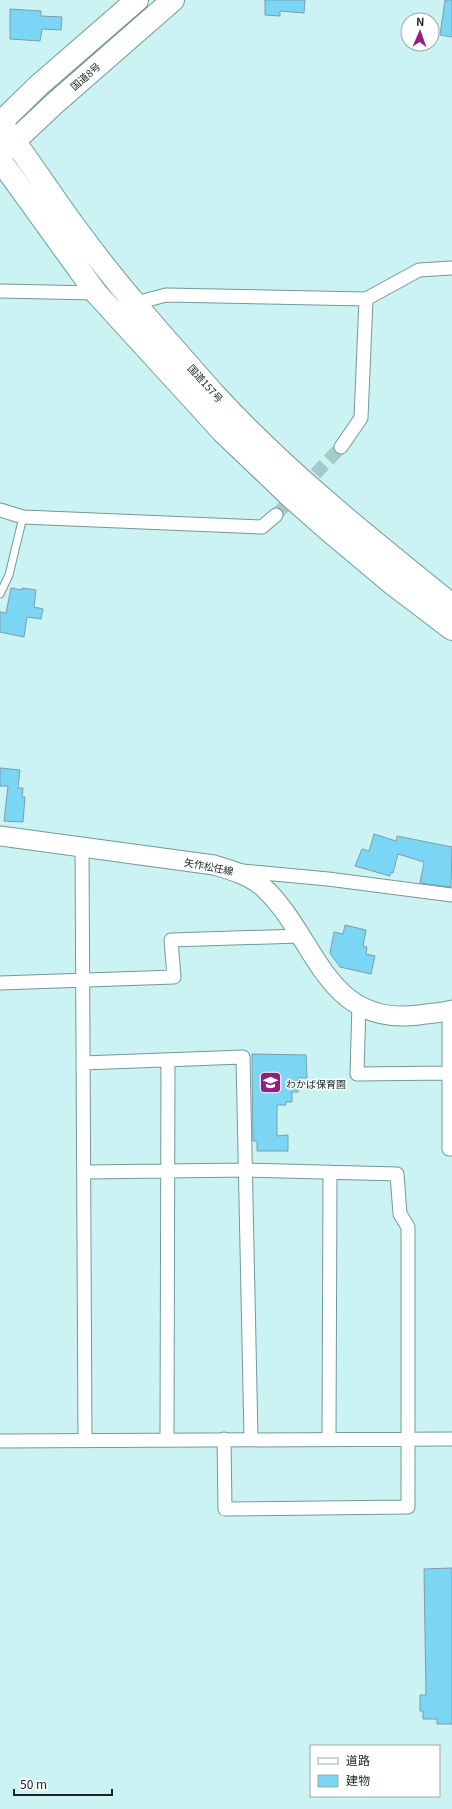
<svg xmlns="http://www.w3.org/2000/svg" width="452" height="1809" viewBox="0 0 452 1809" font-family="Georgia,'Noto Sans JP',serif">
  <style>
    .building { fill: #7bd5f5; stroke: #7c9eab }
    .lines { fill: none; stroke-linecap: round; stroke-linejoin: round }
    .street-tunnel { stroke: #a6caca; stroke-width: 13; stroke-dasharray: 13 6; stroke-linecap: butt }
    .lane-casing { stroke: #739999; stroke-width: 9 }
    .street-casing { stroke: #739999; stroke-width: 15 }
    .secondary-casing { stroke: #739999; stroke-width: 21 }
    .highway-casing { stroke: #739999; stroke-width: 24 }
    .lane { stroke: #fff; stroke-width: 7 }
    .street { stroke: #fff; stroke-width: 13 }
    .secondary { stroke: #fff; stroke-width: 19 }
    .highway { stroke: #fff; stroke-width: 22 }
    .labels { text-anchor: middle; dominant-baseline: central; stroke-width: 3; stroke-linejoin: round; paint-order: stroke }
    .street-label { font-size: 10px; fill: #142424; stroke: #fff }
    .poi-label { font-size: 10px; fill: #142424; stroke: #fff; text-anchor: start }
  </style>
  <rect width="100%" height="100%" fill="#cbf3f3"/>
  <path class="building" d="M 265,0 L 305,0 L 304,13 L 280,11 L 280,16 L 265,15 Z
    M 445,0 L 452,0 L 452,37 L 440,35 Z
    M 10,9 L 41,11 L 41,16 L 62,17 L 61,30 L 42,29 L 40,41 L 10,39 Z
    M 11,588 L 22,590 L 22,588 L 36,590 L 34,607 L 43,609 L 41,619 L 27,617 L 24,637 L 0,632 L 0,612 L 6,613 Z
    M 0,768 L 20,770 L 18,788 L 23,788 L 22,797 L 25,797 L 23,822 L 4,821 L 8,786 L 0,786 Z
    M 374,834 L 396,841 L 397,836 L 452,847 L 451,887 L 420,883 L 424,862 L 398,854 L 393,873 L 391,872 L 390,876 L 355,866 L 362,849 L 369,851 Z
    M 345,925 L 366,930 L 363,946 L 367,947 L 366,954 L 375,956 L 371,974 L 340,967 L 330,953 L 334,932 L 343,934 Z
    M 252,1054 L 306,1055 L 307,1078 L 298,1078 L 298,1092 L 292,1092 L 292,1102 L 286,1102 L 286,1105 L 277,1105 L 277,1136 L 288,1135 L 288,1151 L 257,1151 L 257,1141 L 253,1141 Z
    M 452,1568 L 452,1724 L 437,1724 L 437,1719 L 423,1719 L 423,1711 L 420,1711 L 420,1695 L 426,1695 L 424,1569 Z"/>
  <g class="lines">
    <path class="street-tunnel" d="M 276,515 L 341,447"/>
    <defs>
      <path id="lane" d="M 0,594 L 9,575 L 23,517"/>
      <path id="street" d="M 0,291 L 96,293
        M 136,303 L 166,295 L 366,299 L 419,270 L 452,268
        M 341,447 L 361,418 L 366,299
        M 0,510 L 23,517 L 262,527 L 276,515
        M 82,846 L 85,1441
        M 242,871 L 328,879 L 452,895
        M 0,983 L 174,977 L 171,940 L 300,936
        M 359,1004 L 357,1074 L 449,1073
        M 449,1011 L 449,1149 L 452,1149
        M 83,1063 L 243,1057 L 251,1438
        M 85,1172 L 245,1170 L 397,1174 L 400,1214 L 408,1227 L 408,1507 L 225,1509 L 224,1439
        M 329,1439 L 330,1172
        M 167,1440 L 168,1060
        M 0,1441 L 452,1439"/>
      <path id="secondary" d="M 0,836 L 214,865 C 231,870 249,875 263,887 C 317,937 324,1027 419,1015 C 430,1013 442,1013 452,1010"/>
      <path id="highway" d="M 0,122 C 28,158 52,197 80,234 C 121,290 169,343 215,395 C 287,473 370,539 452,605
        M 0,123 L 38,86 L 137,0
        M 4,151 L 54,104 L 173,0
        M 0,160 L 96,293 L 223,432 L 291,497 L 326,528 L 394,585 L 452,629"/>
    </defs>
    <use href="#lane" class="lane-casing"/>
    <use href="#street" class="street-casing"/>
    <use href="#secondary" class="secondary-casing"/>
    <use href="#highway" class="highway-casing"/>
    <use href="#lane" class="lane"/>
    <use href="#street" class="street"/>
    <use href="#secondary" class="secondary"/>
    <use href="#highway" class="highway"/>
  </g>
  <defs>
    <symbol id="school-square" viewBox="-11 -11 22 22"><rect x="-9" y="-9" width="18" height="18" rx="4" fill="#901f81" stroke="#fff"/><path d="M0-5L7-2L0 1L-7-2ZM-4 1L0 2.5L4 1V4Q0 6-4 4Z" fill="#fff"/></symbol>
  </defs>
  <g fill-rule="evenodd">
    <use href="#school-square" x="258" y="1070" width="25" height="25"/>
  </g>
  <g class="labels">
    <g class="street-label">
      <text transform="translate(85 76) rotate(-41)">国道8号</text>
      <text transform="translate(206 383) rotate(48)">国道157号</text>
      <text transform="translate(209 866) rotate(11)">矢作松任線</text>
    </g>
    <g class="poi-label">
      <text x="286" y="1083">わかば保育園</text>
    </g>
  </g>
  <rect x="310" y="1745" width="130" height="52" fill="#ffffff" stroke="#a1a7a7"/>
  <rect x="318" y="1758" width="20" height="6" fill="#ffffff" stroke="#a1a7a7"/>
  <text x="346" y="1765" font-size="12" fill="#142424">道路</text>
  <rect x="318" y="1775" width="20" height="12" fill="#7bd5f5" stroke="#a1a7a7"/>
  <text x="346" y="1785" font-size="12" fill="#142424">建物</text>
  <g transform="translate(420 32) rotate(2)"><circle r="19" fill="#ffffff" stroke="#a1a7a7"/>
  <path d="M0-3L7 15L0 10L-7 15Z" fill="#901f81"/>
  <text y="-6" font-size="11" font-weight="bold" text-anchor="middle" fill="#142424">N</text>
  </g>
  <path d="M14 1789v6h98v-6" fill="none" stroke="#142424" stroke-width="2"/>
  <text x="20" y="1789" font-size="12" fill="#142424" stroke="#ffffff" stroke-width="3" paint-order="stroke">50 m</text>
</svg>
